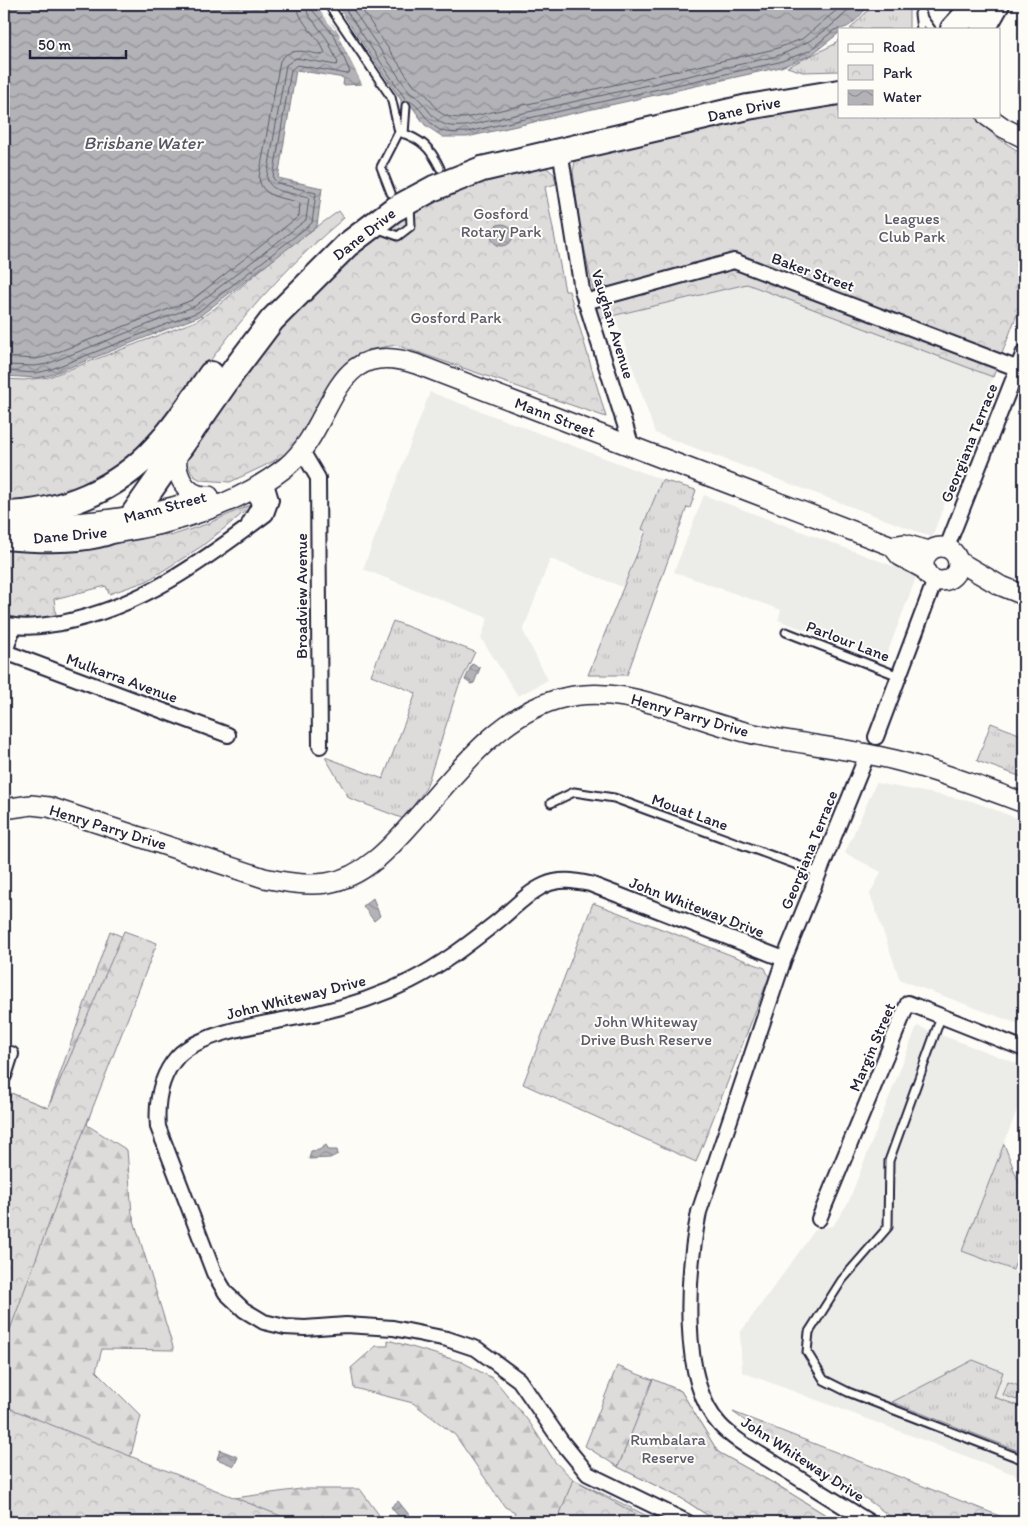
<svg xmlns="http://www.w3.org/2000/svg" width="1028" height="1526" viewBox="0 0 1028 1526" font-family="Itim,sans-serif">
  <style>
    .built { fill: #ecece9 }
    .grass { fill: url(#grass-tufts); stroke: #807f8b }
    .forest { fill: url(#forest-firs); stroke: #807f8b }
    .park { fill: url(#park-crowns); stroke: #807f8b }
    .pitch { fill: #dddcdb; stroke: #807f8b }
    .water { fill: url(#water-waves); stroke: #787885 }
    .pier { fill: #fdfcf7 }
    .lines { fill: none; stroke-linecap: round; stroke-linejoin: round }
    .shore { stroke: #5c5c6d; stroke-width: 1 }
    .lane-casing { stroke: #22223b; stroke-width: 11 }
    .street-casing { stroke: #22223b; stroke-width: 18 }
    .secondary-casing { stroke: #22223b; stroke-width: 22 }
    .highway-casing { stroke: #22223b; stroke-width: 28 }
    .lane { stroke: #fdfcf7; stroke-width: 7 }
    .street { stroke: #fdfcf7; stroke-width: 14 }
    .secondary { stroke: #fdfcf7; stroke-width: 19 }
    .highway { stroke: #fdfcf7; stroke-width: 24 }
    .labels { text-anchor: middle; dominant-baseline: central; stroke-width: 4; stroke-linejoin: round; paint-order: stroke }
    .street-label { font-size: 16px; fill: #22223b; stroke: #fdfcf7 }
    .park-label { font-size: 16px; fill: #5a5a6b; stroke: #fdfcf7 }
    .water-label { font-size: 18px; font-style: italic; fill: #545466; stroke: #fdfcf7 }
  </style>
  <defs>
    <pattern id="grass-tufts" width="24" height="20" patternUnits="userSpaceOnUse" patternTransform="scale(1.25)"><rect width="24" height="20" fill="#dddcdb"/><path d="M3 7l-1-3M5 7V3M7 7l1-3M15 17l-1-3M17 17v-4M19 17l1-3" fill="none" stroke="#bdbcbd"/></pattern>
    <pattern id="forest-firs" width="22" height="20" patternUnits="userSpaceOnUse" patternTransform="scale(1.25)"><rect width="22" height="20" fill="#dddcdb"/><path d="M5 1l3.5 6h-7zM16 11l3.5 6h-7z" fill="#bdbcbd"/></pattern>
    <pattern id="park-crowns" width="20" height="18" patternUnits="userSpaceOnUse" patternTransform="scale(1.25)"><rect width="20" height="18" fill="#dddcdb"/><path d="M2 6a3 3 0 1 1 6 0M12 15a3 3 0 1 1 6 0" fill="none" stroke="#bdbcbd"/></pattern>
    <pattern id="water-waves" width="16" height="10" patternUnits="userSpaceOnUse" patternTransform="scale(1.25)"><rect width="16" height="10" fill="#b2b2b7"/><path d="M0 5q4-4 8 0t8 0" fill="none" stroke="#909096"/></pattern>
  </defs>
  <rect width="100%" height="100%" fill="#fdfcf7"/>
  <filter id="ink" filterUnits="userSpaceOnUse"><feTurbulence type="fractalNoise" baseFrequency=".02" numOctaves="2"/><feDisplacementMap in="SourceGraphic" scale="10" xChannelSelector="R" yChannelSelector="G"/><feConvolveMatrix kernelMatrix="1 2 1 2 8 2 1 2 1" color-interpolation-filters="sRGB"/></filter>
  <g filter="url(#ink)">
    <path class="built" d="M 747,284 L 993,377 L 932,537 L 655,433 L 615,316 Z
      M 430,392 L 663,480 L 623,587 L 550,559 L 523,631 L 548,680 L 518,696 L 481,638 L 488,618 L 363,569 Z
      M 704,495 L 917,575 L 885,659 L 778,620 L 781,610 L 674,572 Z
      M 876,783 L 972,801 L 1024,821 L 1024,1026 L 900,980 L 870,894 L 881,872 L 845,853 Z
      M 917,1026 L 1024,1066 L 1024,1092 L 962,1251 L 1024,1274 L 1024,1478 L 742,1372 L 740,1333 L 816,1229 L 833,1226 L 848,1203 Z"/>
    <path class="grass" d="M 874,4 L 909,4 L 909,29 L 850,29 Z
      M 839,39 L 839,71 L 803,72 L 787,67 L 833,45 Z
      M 662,480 L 696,490 L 690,508 L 687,507 L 627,675 L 588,675 L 646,531 L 642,529 Z
      M 393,621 L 475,652 L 458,688 L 426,788 L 404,819 L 349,798 L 325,757 L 383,779 L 416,693 L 371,675 Z
      M 991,723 L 1024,736 L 1024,770 L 1022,777 L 977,761 Z
      M 1004,1144 L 1024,1196 L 1024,1239 L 1013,1270 L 962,1251 Z
      M 973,1360 L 1003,1372 L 994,1397 L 1019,1406 L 1021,1402 L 1024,1404 L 1024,1453 L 892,1402 Z
      M 1008,1382 L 1022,1387 L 1017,1400 L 1003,1395 Z"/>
    <path class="forest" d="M 110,931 L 138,944 L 87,1125 L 127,1150 L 132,1214 L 174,1350 L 102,1349 L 96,1371 L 141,1416 L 125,1478 L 227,1499 L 301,1489 L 360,1489 L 384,1522 L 4,1522 L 4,1116 L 11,1093 L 48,1108 Z
      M 388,1340 L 462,1362 L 494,1379 L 530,1423 L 555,1462 L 573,1479 L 659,1522 L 511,1522 L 515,1512 L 505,1507 L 455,1435 L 413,1403 L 354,1388 L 351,1368 L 376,1346 L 388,1346 Z
      M 617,1366 L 681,1391 L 718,1452 L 782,1488 L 837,1522 L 718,1522 L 681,1498 L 618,1467 L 585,1446 Z"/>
    <path class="park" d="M 839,100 L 839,116 L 974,116 L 995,136 L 1024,155 L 1024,296 L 993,377 L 747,284 L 599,319 L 580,227 L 573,171 L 576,158 L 582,152 Z
      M 543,165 L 554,174 L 556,184 L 545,187 L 565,291 L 569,291 L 606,417 L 396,345 L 367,350 L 350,364 L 287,454 L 264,466 L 230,482 L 201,480 L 194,476 L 183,458 L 279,322 L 390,219 L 456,185 Z
      M 339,211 L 344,218 C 298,256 252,305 216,353 C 190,387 161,434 127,460 C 89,490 50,497 4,504 L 4,379 L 24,380 L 49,377 L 196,321 L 214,309 L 283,251 Z
      M 250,505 L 252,506 L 202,546 L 147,581 L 109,594 L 106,586 L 54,599 L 56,615 L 21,623 L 4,615 L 4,547 C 61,548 111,545 167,534 L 170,536 L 207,524 Z
      M 593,903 L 765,968 L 769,977 L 696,1162 L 523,1084 Z
      M 124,931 L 157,943 L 70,1166 L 4,1346 L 4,1116 L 11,1093 L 48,1108 Z
      M 653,1379 L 681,1391 L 718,1452 L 782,1488 L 837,1522 L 718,1522 L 681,1498 L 618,1467 Z
      M 4,1406 L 296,1522 L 4,1522 Z
      M 733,1412 L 1015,1522 L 898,1522 L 865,1498 L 778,1445 Z
      M 573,1479 L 650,1522 L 557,1522 Z"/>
    <path class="pitch" d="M 1024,29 L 1024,105 L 1017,96 L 1021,36 Z"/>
    <path class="water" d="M 4,4 L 315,4 L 341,35 L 339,38 L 362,84 L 343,85 L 344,78 L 296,70 L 278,178 L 322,188 L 317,226 L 200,316 L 50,375 L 37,378 L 4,376 Z
      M 336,4 L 870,4 C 862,12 852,29 839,29 L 839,33 L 811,55 L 781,67 L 467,137 L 443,137 L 425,125 L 411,105 L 401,106 L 401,100 Z
      M491 235a11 11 0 1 1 22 0a11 11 0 1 1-22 0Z
      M 472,664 L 480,668 L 474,683 L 471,684 L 465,680 Z
      M 373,898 L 380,916 L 374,921 L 363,906 Z
      M 326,1145 L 329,1150 L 337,1150 L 338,1154 L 330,1158 L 309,1159 L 311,1151 L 319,1150 Z
      M 220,1450 L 238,1457 L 234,1466 L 217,1459 Z
      M 398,1501 L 410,1516 L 403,1522 L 391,1507 Z"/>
    <path class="pier" d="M 315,4 L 318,4 L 334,27 L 343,34 L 342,38 L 365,84 L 362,84 L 339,38 L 340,35 L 336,29 L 333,29 Z
      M 333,4 L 336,4 L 389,85 L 386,85 Z"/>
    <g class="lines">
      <path class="shore" d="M 342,4 L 406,100 C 422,103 427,129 446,132 C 453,133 460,132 467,132 L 779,62 L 809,51 L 834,30 L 839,29
        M 349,4 L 410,93 C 425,99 429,119 446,125 C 451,127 460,126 466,126 L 777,56 C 807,45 833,28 854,4
        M 358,4 L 414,86 C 440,98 427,119 465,118 L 775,49 L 802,39 L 844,4
        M 4,357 L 35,359 L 45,357 L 192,300 L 299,216 L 300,203 C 284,197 261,199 259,177 L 280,61 C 290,46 307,52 322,55 L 325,53 C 319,36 298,23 297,4
        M 4,365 L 35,366 L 47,364 L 195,306 L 306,220 L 309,197 C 295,193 269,194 267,177 L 286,65 L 296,58 L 336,65 L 338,63 L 327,39 L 308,14 L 305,4
        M 4,371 L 36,373 L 49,370 L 198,312 L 312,223 L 316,193 L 277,183 L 273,178 L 291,70 L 297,65 L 347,74 L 350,72 L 334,35 L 313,11 L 311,4"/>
      <defs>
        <path id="lane" d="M 328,4 L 391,97 L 399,132
          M 919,5 L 923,18 L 931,29
          M 919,14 L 921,29
          M 404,134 L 406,106
          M 391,193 L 381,167 L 399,132 C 421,139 430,147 440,168
          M 376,228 L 398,236 L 411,226 L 410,206
          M 786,632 L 899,676
          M 551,803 L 574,792 L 614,798 L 819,873
          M 941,1017 L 889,1161 L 888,1227 L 842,1280 L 809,1332 L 807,1352 L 824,1380 L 848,1392 L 1024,1460"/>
        <path id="street" d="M 560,150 L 582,290 L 632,447
          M 585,302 L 734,261 L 1024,371
          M 302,451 L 318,478 L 320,746
          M 249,524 L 259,506 L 254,487
          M 947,547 L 1024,352
          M 4,624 C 22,629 42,626 61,623 C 141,607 202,562 266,514 L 271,500 L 265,480
          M 5,652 L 228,735
          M 4,656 L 13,627
          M 876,737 L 935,580
          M 784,959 L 867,755
          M 4,1076 L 11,1054
          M 819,1219 L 908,1003 L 1024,1049
          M 687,1522 L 588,1474 L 561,1441 L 519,1380 L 477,1349 L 447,1339 L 393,1328 L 346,1325 L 305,1328 L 285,1327 L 264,1322 L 244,1310 L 226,1293 L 214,1273 L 158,1127 C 156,1102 160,1076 178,1056 C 204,1029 281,1022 318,1013 C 349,1006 382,995 410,981 C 442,965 470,943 498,921 C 513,909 527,893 545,885 C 560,878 575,881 590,884 L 784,959 L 699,1212 C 688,1268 678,1380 720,1425 C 735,1441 757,1452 776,1464 C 807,1483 838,1503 869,1522"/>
        <path id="secondary" d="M 987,116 L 1004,128 L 1024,138
          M 178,449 C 173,470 183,498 209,496
          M 4,525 C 70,525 134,521 196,500
          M 114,533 C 173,525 239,504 286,467 C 337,425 329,335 416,364 L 892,546 L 900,556 L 924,569
          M 892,546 L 904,544 L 929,551
          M924 564a17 17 0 1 1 34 0a17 17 0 1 1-34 0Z
          M 958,561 L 999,585 L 1024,595
          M 4,809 L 31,805 L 49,807 L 264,878 C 284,882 306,886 327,883 C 367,877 395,842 420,814 C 458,771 499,717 555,700 C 623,680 684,718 749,733 C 797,744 847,748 895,760 C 939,771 982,787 1024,803"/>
        <path id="highway" d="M 953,29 L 976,4
          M 983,29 L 997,4
          M 4,514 C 61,513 117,490 156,447 C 177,425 194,398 211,374
          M 4,537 C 38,540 100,544 128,522 L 235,369 L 272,320 L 347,245 L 393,210 L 434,188 L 482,169 L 748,107 L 839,92"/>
      </defs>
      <use href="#lane" class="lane-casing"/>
      <use href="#street" class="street-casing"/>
      <use href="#secondary" class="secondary-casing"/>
      <use href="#highway" class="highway-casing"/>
      <use href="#lane" class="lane"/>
      <use href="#street" class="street"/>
      <use href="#secondary" class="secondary"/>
      <use href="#highway" class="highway"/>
    </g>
  </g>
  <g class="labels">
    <g class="street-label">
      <text transform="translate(744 109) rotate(-12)">Dane Drive</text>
      <text transform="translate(364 234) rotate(-38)">Dane Drive</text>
      <text transform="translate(813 272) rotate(20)">Baker Street</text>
      <text transform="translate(613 324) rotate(73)">Vaughan Avenue</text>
      <text transform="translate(555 417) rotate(21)">Mann Street</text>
      <text transform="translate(969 443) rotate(-68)">Georgiana Terrace</text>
      <text transform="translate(165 507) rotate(-15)">Mann Street</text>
      <text transform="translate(70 535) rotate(-5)">Dane Drive</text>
      <text transform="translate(301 596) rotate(-90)">Broadview Avenue</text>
      <text transform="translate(848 641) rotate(21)">Parlour Lane</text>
      <text transform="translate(122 678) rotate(20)">Mulkarra Avenue</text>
      <text transform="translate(690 715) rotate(16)">Henry Parry Drive</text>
      <text transform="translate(690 812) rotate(20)">Mouat Lane</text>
      <text transform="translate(108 827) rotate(17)">Henry Parry Drive</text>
      <text transform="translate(809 850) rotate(-68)">Georgiana Terrace</text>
      <text transform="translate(697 907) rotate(21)">John Whiteway Drive</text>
      <text transform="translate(296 997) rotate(-14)">John Whiteway Drive</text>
      <text transform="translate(872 1047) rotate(-67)">Margin Street</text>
      <text transform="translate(803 1459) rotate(33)">John Whiteway Drive</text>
    </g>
    <g class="park-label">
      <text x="501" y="213">Gosford<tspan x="501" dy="18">Rotary Park</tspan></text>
      <text x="912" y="218">Leagues<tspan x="912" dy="18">Club Park</tspan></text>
      <text x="456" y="317">Gosford Park</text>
      <text x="646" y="1021">John Whiteway<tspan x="646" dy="18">Drive Bush Reserve</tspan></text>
      <text x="668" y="1439">Rumbalara<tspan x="668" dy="18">Reserve</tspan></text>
    </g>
    <g class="water-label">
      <text x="143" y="143">Brisbane Water</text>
    </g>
  </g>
  <rect width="1028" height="1526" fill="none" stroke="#fdfcf7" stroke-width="20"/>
  <rect x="10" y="10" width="1008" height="1506" fill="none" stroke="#22223b" stroke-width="2" filter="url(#ink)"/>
  <rect x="838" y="28" width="162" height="90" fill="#fdfcf7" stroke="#a5a5ac"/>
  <rect x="848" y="44" width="25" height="8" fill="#fdfcf7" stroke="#a5a5ac"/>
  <text x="883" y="52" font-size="15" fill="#22223b">Road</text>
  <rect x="848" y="65" width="25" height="15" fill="url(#park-crowns)" stroke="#a5a5ac"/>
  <text x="883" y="78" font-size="15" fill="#22223b">Park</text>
  <rect x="848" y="90" width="25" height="15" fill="url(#water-waves)" stroke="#a5a5ac"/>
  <text x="883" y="102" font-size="15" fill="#22223b">Water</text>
  <path d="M30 50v8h96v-8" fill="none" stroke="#22223b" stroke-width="2.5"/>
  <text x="38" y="50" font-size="15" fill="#22223b" stroke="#fdfcf7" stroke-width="4" paint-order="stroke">50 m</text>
</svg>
